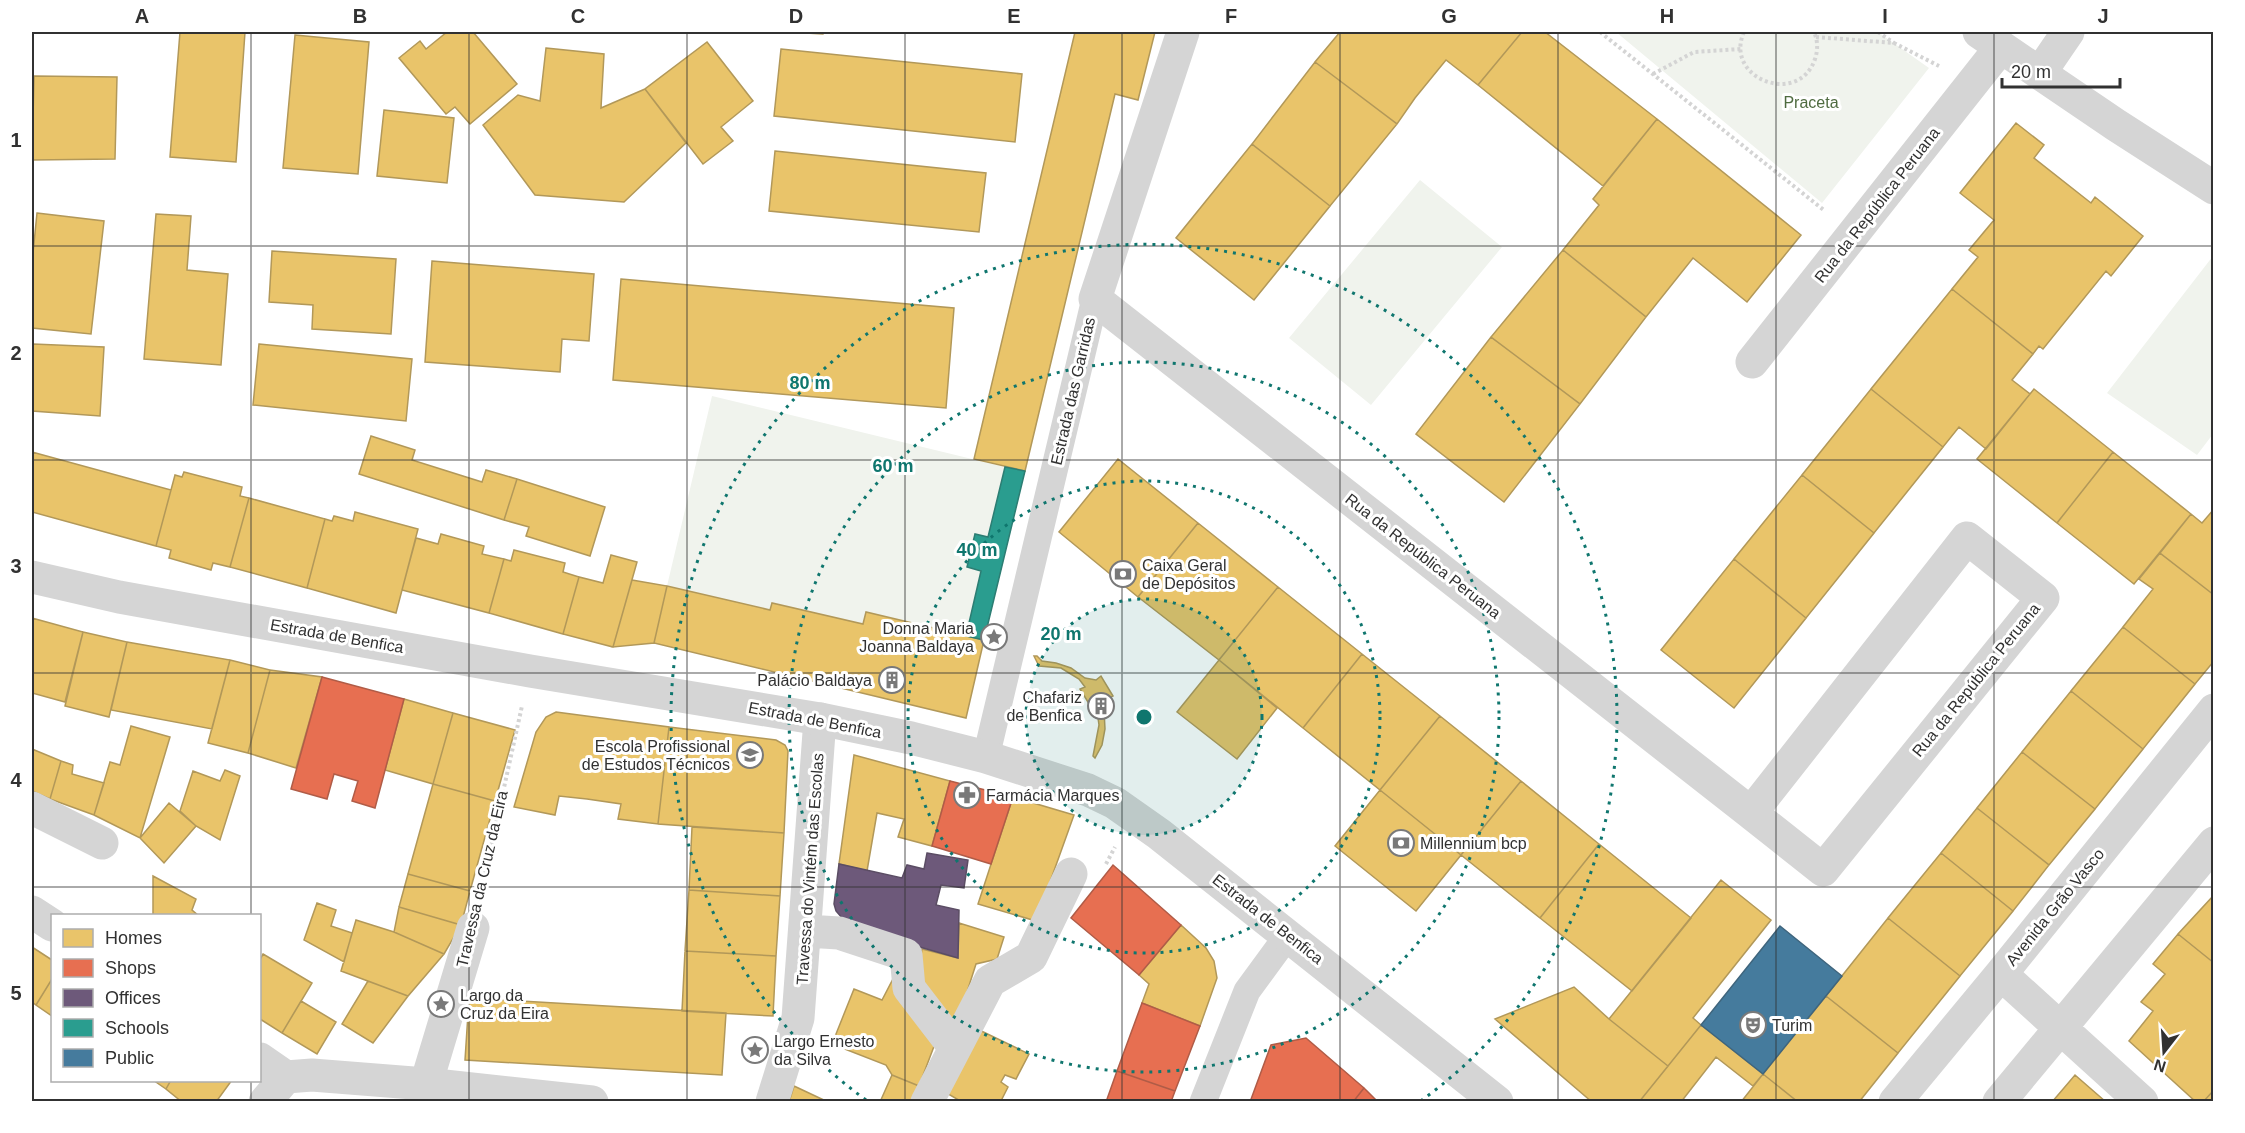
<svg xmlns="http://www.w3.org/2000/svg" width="2245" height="1133" viewBox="0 0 2245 1133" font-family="Helvetica,sans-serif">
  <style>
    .green { fill: #f0f3ed }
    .homes { fill: #e9c46a; stroke: #b29859; stroke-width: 1.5 }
    .shops { fill: #e76f51; stroke: #b05c47; stroke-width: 1.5 }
    .offices { fill: #6d597a; stroke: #5b4d64; stroke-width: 1.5 }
    .schools { fill: #2a9d8f; stroke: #2c7d73; stroke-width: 1.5 }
    .public { fill: #457b9d; stroke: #3f657d; stroke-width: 1.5 }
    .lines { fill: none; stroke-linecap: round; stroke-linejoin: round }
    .path { stroke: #d4d4d4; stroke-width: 4; stroke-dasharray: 3 3; stroke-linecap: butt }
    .pedestrian { stroke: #d5d5d5; stroke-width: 27 }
    .minor { stroke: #d5d5d5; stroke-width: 33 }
    .tertiary { stroke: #d5d5d5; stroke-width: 33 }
    .grid { fill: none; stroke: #313131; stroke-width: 1.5; stroke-opacity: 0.55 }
    .ring { fill: none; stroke: #0f766e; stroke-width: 3; stroke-dasharray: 3 6 }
    .labels { text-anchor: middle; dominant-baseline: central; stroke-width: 6; stroke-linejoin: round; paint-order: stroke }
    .park-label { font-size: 16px; fill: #4f6b40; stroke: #fff }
    .street-label { font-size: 16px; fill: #313131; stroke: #fff }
    .poi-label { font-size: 16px; fill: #313131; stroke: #fff; text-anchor: start }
    .centre { fill: #0f766e; stroke: #fff; stroke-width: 3 }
    .ring-label { font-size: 18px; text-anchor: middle; font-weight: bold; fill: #0f766e; stroke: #fff; stroke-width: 6; stroke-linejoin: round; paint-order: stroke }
    .neatline { fill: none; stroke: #313131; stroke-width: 2 }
    .grid-label { font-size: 20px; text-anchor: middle; font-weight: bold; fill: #313131 }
  </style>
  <rect width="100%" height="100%" fill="#fff"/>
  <path class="green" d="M 1616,32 L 1878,32 L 1929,68 L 1822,203 Z
    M 1420,180 L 1502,247 L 1371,405 L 1289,338 Z
    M 2213,256 L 2213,434 L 2197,455 L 2107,393 Z
    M 712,396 L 1005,467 L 988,537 L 975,534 L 967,567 L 981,571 L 966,636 L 866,612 L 863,624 L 773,603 L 770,610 L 667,586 Z"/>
  <path class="homes" d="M 180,32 L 245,32 L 236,162 L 170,157 Z
    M 447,32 L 473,32 L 517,84 L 470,124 L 455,107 L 446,114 L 399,58 L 420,41 L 426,49 Z
    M 787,32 L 824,32 L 823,34 Z
    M 1075,32 L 1155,32 L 1138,100 L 1115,94 L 1025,471 L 974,459 Z
    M 1340,32 L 1522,32 L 1478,85 L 1446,60 L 1415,98 L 1397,124 L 1315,62 Z
    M 1522,32 L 1545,32 L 1657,119 L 1603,186 L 1478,85 Z
    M 295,35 L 369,42 L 358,174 L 283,168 Z
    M 707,42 L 753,101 L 721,127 L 733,141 L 703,164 L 645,89 Z
    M 546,48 L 604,54 L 601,108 L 645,89 L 686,143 L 624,202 L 535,195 L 483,125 L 518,95 L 540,101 Z
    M 781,49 L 1022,74 L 1015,142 L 774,116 Z
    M 1315,62 L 1397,124 L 1330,206 L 1252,144 Z
    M 34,76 L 117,77 L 115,159 L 32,160 Z
    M 384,110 L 454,118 L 447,183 L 377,176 Z
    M 1657,119 L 1801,235 L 1747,302 L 1693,258 L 1646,317 L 1563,250 L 1599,205 L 1593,199 Z
    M 2016,123 L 2044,145 L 2034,158 L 2091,203 L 2095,197 L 2143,236 L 2111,276 L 2106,271 L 2043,349 L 2039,346 L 2033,354 L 1952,289 L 1978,257 L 1969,250 L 1994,220 L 1960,193 Z
    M 1252,144 L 1330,206 L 1254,300 L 1176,238 Z
    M 775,151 L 986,173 L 979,232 L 769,211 Z
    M 37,213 L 104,221 L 91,334 L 32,328 L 32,263 Z
    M 156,214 L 191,216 L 187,270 L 228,274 L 221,365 L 144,359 Z
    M 1563,250 L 1646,317 L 1580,404 L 1491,337 Z
    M 272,251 L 396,259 L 391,334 L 312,329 L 313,305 L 269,302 Z
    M 432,261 L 594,274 L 589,341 L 562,339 L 560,372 L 425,362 Z
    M 621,279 L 954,308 L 946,408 L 613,380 Z
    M 1952,289 L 2033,354 L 2012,380 L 2030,394 L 1986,449 L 1959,427 L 1943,447 L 1871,389 Z
    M 1491,337 L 1580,404 L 1504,502 L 1416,434 Z
    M 33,344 L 104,347 L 100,416 L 32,411 Z
    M 259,344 L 412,359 L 406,421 L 253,405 Z
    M 1871,389 L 1943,447 L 1874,533 L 1802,475 Z
    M 2034,389 L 2113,452 L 2057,523 L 1977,459 Z
    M 371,436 L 415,450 L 412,460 L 482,482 L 486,470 L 517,479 L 504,520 L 359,474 Z
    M 32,452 L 171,490 L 156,546 L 32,512 Z
    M 2113,452 L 2191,514 L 2134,584 L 2057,523 Z
    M 1118,459 L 1198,523 L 1138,597 L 1059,532 Z
    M 184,472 L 242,487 L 240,496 L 249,498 L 230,567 L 213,563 L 211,570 L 169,558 L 171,550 L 156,546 L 175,475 L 182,477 Z
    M 1802,475 L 1874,533 L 1806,618 L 1734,559 Z
    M 517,479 L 605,507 L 590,556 L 526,536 L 529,527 L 504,520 Z
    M 249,498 L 325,519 L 307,588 L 230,567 Z
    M 2214,509 L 2214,595 L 2160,553 L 2191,514 L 2202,523 Z
    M 355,512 L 418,529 L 396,613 L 307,588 L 325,519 L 332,521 L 334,516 L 353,521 Z
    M 1198,523 L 1278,587 L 1219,660 L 1138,597 Z
    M 441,534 L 484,546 L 482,554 L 504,559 L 489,613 L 402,590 L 416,538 L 438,544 Z
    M 514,550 L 565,563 L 563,572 L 579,577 L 563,634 L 489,613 L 504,559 L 511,561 Z
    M 2160,553 L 2214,595 L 2214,661 L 2195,684 L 2123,627 L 2153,589 L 2139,579 Z
    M 611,555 L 637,562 L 613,647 L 563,634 L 579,577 L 603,583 Z
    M 1734,559 L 1806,618 L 1734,708 L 1661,650 Z
    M 632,580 L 667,586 L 654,643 L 613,647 Z
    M 667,586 L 770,610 L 772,603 L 863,624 L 866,612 L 984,640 L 966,718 L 654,643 Z
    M 1278,587 L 1362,654 L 1303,728 L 1219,660 Z
    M 32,618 L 83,632 L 65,702 L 32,693 Z
    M 2123,627 L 2195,684 L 2143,749 L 2071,691 Z
    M 83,632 L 127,642 L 109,717 L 65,706 Z
    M 127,642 L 230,660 L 212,729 L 111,710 Z
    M 1362,654 L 1440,716 L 1380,790 L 1303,728 Z
    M 1034,656 L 1037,656 L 1042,661 L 1056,663 L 1071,668 L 1085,678 L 1096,680 L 1101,676 L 1113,696 L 1109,698 L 1104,710 L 1105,729 L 1102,745 L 1095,758 L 1093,756 L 1099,725 L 1096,704 L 1091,707 L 1080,689 L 1085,687 L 1079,679 L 1061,668 L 1039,666 Z
    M 230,660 L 270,670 L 248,753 L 208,743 Z
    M 1219,660 L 1277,708 L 1237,759 L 1177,712 Z
    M 270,670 L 322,677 L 296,768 L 248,753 Z
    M 2071,691 L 2143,749 L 2095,809 L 2022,752 Z
    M 404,699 L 453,713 L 433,784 L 385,770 Z
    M 556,712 L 669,727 L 658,824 L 618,819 L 621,804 L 587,799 L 559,796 L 555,815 L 514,807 L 536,732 L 546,717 Z
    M 453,713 L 515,730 L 495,801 L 433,784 Z
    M 1440,716 L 1521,781 L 1461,855 L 1380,790 Z
    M 131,726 L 170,737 L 140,838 L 94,815 L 110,762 L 120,765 Z
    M 669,727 L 776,740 L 785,745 L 788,751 L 784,833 L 658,824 Z
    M 32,749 L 61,761 L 50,799 L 32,791 Z
    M 2022,752 L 2095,809 L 2049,865 L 1977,808 Z
    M 854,755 L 950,781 L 932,846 L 898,837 L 904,819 L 877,813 L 867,871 L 839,864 Z
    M 61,761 L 73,765 L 72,774 L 104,783 L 94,815 L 50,799 Z
    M 225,770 L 240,776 L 220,840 L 196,826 L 180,811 L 193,771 L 220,781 Z
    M 1521,781 L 1599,844 L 1540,918 L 1461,855 Z
    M 433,784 L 495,801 L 470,891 L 408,874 Z
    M 1380,790 L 1461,855 L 1416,911 L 1335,846 Z
    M 1013,797 L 1074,815 L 1036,921 L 978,904 Z
    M 169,803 L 196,826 L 164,863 L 140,838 Z
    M 1977,808 L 2049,865 L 2013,911 L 1941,853 Z
    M 692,827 L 784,833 L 780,896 L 689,890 Z
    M 1599,844 L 1691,918 L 1632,991 L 1540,918 Z
    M 1941,853 L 2013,911 L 1960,976 L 1888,918 Z
    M 408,874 L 470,891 L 461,925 L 399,907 Z
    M 153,876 L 196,899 L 192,910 L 199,916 L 153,916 Z
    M 1721,880 L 1771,920 L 1693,1018 L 1701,1025 L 1668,1066 L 1609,1019 Z
    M 689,890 L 780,896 L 776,956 L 685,951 Z
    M 2214,895 L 2214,963 L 2178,934 Z
    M 317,903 L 336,910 L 331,926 L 352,933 L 344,962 L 304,940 Z
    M 399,907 L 461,925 L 444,954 L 394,932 Z
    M 1888,918 L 1960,976 L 1898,1053 L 1826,996 Z
    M 356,920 L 394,932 L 444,954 L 408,996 L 341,971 Z
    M 959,923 L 1004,937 L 997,959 L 976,964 L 953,1036 L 915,991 L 922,949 L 958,958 Z
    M 1181,925 L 1206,948 L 1214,961 L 1217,978 L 1200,1026 L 1142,1003 L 1149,984 L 1139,975 Z
    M 2178,934 L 2214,963 L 2214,1090 L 2203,1102 L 2196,1102 L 2129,1041 L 2153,1011 L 2141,1002 L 2165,974 L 2153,964 Z
    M 32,947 L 52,960 L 52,979 L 36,1005 L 32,1002 Z
    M 685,951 L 776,956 L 773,1016 L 682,1011 Z
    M 263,954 L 312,983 L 282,1033 L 260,1019 L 260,960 Z
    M 895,975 L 936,1041 L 919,1086 L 892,1075 L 886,1065 L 832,1044 L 854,989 L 882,1000 Z
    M 52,979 L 52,1016 L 36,1005 Z
    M 368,981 L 408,996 L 373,1043 L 342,1024 Z
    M 1574,987 L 1609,1019 L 1668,1066 L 1639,1102 L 1592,1102 L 1495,1019 Z
    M 1826,996 L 1898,1053 L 1859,1102 L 1798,1102 L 1763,1074 Z
    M 469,998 L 726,1013 L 722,1075 L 465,1060 Z
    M 301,1001 L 336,1022 L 317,1054 L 282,1033 Z
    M 1701,1025 L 1763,1074 L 1753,1086 L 1716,1057 L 1681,1102 L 1639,1102 Z
    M 973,1027 L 1029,1054 L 1016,1079 L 1005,1075 L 1001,1082 L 1008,1087 L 1002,1099 L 1007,1102 L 962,1102 L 943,1091 Z
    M 1763,1074 L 1798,1102 L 1741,1102 Z
    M 892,1075 L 919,1086 L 912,1102 L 880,1102 Z
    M 2075,1075 L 2106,1102 L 2052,1102 Z
    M 153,1080 L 171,1080 L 166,1089 Z
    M 171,1080 L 232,1080 L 216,1102 L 182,1102 L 166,1089 Z
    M 794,1086 L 828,1102 L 789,1102 Z
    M 2214,1090 L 2214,1102 L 2203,1102 Z"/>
  <path class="shops" d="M 322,677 L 404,699 L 375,808 L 352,801 L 358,781 L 334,774 L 327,799 L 291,789 Z
    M 950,781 L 1013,797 L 991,864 L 932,846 Z
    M 1113,865 L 1181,925 L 1139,975 L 1071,918 Z
    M 1142,1003 L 1200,1026 L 1175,1091 L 1117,1071 Z
    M 1306,1038 L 1364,1088 L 1353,1102 L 1250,1102 L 1271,1045 Z
    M 1117,1071 L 1175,1091 L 1171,1102 L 1106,1102 Z
    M 1364,1088 L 1378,1102 L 1353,1102 Z"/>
  <path class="offices" d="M 927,853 L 968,860 L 964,888 L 941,885 L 936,905 L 959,910 L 958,958 L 850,927 L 836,911 L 834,904 L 839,864 L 902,878 L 907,865 L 924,869 Z"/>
  <path class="schools" d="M 1005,467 L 1025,471 L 984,640 L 966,636 L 981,571 L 967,567 L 975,534 L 988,537 Z"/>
  <path class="public" d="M 1780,926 L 1842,976 L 1763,1074 L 1701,1025 Z"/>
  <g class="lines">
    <path class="path" d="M 1600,32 L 1825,211
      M 1744,32 C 1723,79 1799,107 1815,59 C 1818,50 1818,41 1814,32
      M 1878,32 L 1894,43
      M 1816,37 L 1894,43 L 1939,66
      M 1653,74 L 1694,52 L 1741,49
      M 1106,864 L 1115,847
      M 481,892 L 522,706"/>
    <path class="pedestrian" d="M 986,757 L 1095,299
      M 1203,1102 L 1247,991 L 1288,935"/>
    <path class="minor" d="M 1183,32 L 1095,299 L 1751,813
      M 1979,32 L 2116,125 L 2214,188
      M 2040,73 L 2068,32
      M 1752,362 L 2001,47
      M 1967,538 L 2043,598 L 1823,870 L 1751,813 Z
      M 32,808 L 102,843
      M 32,912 L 52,925
      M 806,931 L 839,933 L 906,955 L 909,988 L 955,1048
      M 2001,974 L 2142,1102
      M 260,1059 L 286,1077
      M 286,1077 L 312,1075 L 426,1084 L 592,1102
      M 426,1084 L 473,928
      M 265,1102 L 286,1077
      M 772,1102 L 798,1018 L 820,719
      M 927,1102 L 990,981 L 1031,957 L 1071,874
      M 1895,1102 L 2001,974 L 2214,710
      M 1999,1102 L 2214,843"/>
    <path class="tertiary" d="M 32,577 L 119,597 L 530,671 L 820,719 L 911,738 L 986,757 L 1088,790 L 1115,803 L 1159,834 L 1497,1102"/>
  </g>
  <path class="grid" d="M 251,32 L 251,916M 469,32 L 469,1102M 687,32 L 687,1102M 905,32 L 905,1102M 1122,32 L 1122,1102M 1340,32 L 1340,1102M 1558,32 L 1558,1102M 1776,32 L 1776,1102M 1994,32 L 1994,1102M 32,246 L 2214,246M 32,460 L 2214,460M 32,673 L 2214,673M 32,887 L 2214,887M 251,1080 L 251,1102"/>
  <circle cx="1144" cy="717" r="118" fill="#0f766e" fill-opacity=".12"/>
  <g class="ring">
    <circle cx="1144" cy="717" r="118"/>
    <circle cx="1144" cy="717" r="236"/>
    <circle cx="1144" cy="717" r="355"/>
    <path d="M866 1100A473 473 0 1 1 1422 1100"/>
  </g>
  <defs>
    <symbol id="bank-ring" viewBox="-11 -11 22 22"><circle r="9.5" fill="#fff" stroke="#797979" stroke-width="1.5"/><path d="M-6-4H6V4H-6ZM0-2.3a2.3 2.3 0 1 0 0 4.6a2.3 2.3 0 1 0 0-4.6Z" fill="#797979"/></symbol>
    <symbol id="sight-ring" viewBox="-11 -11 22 22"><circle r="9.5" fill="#fff" stroke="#797979" stroke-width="1.5"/><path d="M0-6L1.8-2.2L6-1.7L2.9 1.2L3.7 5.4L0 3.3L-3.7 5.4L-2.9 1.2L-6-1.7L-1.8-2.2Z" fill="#797979"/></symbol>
    <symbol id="building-ring" viewBox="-11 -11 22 22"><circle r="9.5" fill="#fff" stroke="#797979" stroke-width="1.5"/><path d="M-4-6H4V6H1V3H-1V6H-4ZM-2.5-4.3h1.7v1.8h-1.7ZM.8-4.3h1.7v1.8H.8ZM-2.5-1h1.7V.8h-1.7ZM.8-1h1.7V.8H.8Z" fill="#797979"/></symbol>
    <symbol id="school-ring" viewBox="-11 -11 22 22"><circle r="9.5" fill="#fff" stroke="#797979" stroke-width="1.5"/><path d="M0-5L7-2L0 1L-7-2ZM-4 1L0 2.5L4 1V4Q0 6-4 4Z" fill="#797979"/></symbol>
    <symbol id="pharmacy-ring" viewBox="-11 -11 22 22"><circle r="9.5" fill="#fff" stroke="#797979" stroke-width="1.5"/><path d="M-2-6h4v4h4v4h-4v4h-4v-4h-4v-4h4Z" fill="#797979"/></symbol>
    <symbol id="theatre-ring" viewBox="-11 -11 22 22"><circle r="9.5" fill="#fff" stroke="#797979" stroke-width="1.5"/><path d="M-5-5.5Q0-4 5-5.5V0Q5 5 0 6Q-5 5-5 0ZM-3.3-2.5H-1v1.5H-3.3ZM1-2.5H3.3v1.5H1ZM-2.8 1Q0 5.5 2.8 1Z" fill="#797979"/></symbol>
  </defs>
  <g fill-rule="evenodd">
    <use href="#bank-ring" x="1108" y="559" width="30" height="30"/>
    <use href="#sight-ring" x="979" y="622" width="30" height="30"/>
    <use href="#building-ring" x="877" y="665" width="30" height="30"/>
    <use href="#building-ring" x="1086" y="691" width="30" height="30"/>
    <use href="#school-ring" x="735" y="740" width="30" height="30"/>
    <use href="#pharmacy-ring" x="952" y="780" width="30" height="30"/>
    <use href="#bank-ring" x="1386" y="828" width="30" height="30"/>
    <use href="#sight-ring" x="426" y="989" width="30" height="30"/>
    <use href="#theatre-ring" x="1738" y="1010" width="30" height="30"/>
    <use href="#sight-ring" x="740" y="1035" width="30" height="30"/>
  </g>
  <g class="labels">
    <g class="park-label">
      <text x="1811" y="102">Praceta</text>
    </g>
    <g class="street-label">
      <text transform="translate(1877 205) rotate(-52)">Rua da República Peruana</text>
      <text transform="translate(1073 391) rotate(-77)">Estrada das Garridas</text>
      <text transform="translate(1423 556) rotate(38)">Rua da República Peruana</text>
      <text transform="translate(337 636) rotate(10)">Estrada de Benfica</text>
      <text transform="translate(1976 680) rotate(-51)">Rua da República Peruana</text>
      <text transform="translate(815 720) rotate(11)">Estrada de Benfica</text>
      <text transform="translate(810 869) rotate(-86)">Travessa do Vintém das Escolas</text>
      <text transform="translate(482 879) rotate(-77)">Travessa da Cruz da Eira</text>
      <text transform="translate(2055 907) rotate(-51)">Avenida Grão Vasco</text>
      <text transform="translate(1268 919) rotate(38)">Estrada de Benfica</text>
    </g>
    <g class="poi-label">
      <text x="1142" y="565">Caixa Geral<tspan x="1142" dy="18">de Depósitos</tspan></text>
      <text x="974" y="628" text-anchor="end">Donna Maria<tspan x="974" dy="18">Joanna Baldaya</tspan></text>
      <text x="872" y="680" text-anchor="end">Palácio Baldaya</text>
      <text x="1082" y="697" text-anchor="end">Chafariz<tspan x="1082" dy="18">de Benfica</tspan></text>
      <text x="730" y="746" text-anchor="end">Escola Profissional<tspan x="730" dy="18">de Estudos Técnicos</tspan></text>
      <text x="986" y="795">Farmácia Marques</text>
      <text x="1420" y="843">Millennium bcp</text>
      <text x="460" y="995">Largo da<tspan x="460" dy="18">Cruz da Eira</tspan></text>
      <text x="1772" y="1025">Turim</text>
      <text x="774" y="1041">Largo Ernesto<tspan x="774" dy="18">da Silva</tspan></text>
    </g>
  </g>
  <circle cx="1144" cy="717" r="9" class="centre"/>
  <g class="ring-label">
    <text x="810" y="389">80 m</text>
    <text x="893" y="472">60 m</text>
    <text x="977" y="556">40 m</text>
    <text x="1061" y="640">20 m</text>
  </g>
  <rect width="2245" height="1133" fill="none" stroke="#ffffff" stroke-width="66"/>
  <rect x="51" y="914" width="210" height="168" fill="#ffffff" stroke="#adadad" stroke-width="1.5"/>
  <rect x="63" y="929" width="30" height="18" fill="#e9c46a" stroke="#adadad" stroke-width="1.5"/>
  <text x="105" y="944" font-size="18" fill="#313131">Homes</text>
  <rect x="63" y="959" width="30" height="18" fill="#e76f51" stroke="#adadad" stroke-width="1.5"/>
  <text x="105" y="974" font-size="18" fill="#313131">Shops</text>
  <rect x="63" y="989" width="30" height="18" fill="#6d597a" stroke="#adadad" stroke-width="1.5"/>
  <text x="105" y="1004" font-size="18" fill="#313131">Offices</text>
  <rect x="63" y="1019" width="30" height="18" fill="#2a9d8f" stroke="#adadad" stroke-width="1.5"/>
  <text x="105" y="1034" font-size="18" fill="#313131">Schools</text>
  <rect x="63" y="1049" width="30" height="18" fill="#457b9d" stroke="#adadad" stroke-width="1.5"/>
  <text x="105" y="1064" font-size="18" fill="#313131">Public</text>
  <g transform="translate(2164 1052) rotate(197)" stroke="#ffffff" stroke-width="4.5" paint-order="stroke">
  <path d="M0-4.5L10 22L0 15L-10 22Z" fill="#313131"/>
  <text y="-9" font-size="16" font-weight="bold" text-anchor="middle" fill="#313131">N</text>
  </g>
  <path d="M2002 78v9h118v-9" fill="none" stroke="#313131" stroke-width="3"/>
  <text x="2011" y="78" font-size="18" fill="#313131" stroke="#ffffff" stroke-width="4.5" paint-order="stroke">20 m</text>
  <rect x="33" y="33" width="2179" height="1067" class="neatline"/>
  <g class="grid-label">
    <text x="142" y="23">A</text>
    <text x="360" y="23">B</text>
    <text x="578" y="23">C</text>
    <text x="796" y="23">D</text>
    <text x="1014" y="23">E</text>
    <text x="1231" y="23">F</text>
    <text x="1449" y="23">G</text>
    <text x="1667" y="23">H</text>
    <text x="1885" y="23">I</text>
    <text x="2103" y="23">J</text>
    <text x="16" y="147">1</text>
    <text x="16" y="360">2</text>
    <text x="16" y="573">3</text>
    <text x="16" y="787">4</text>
    <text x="16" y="1000">5</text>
  </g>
</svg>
